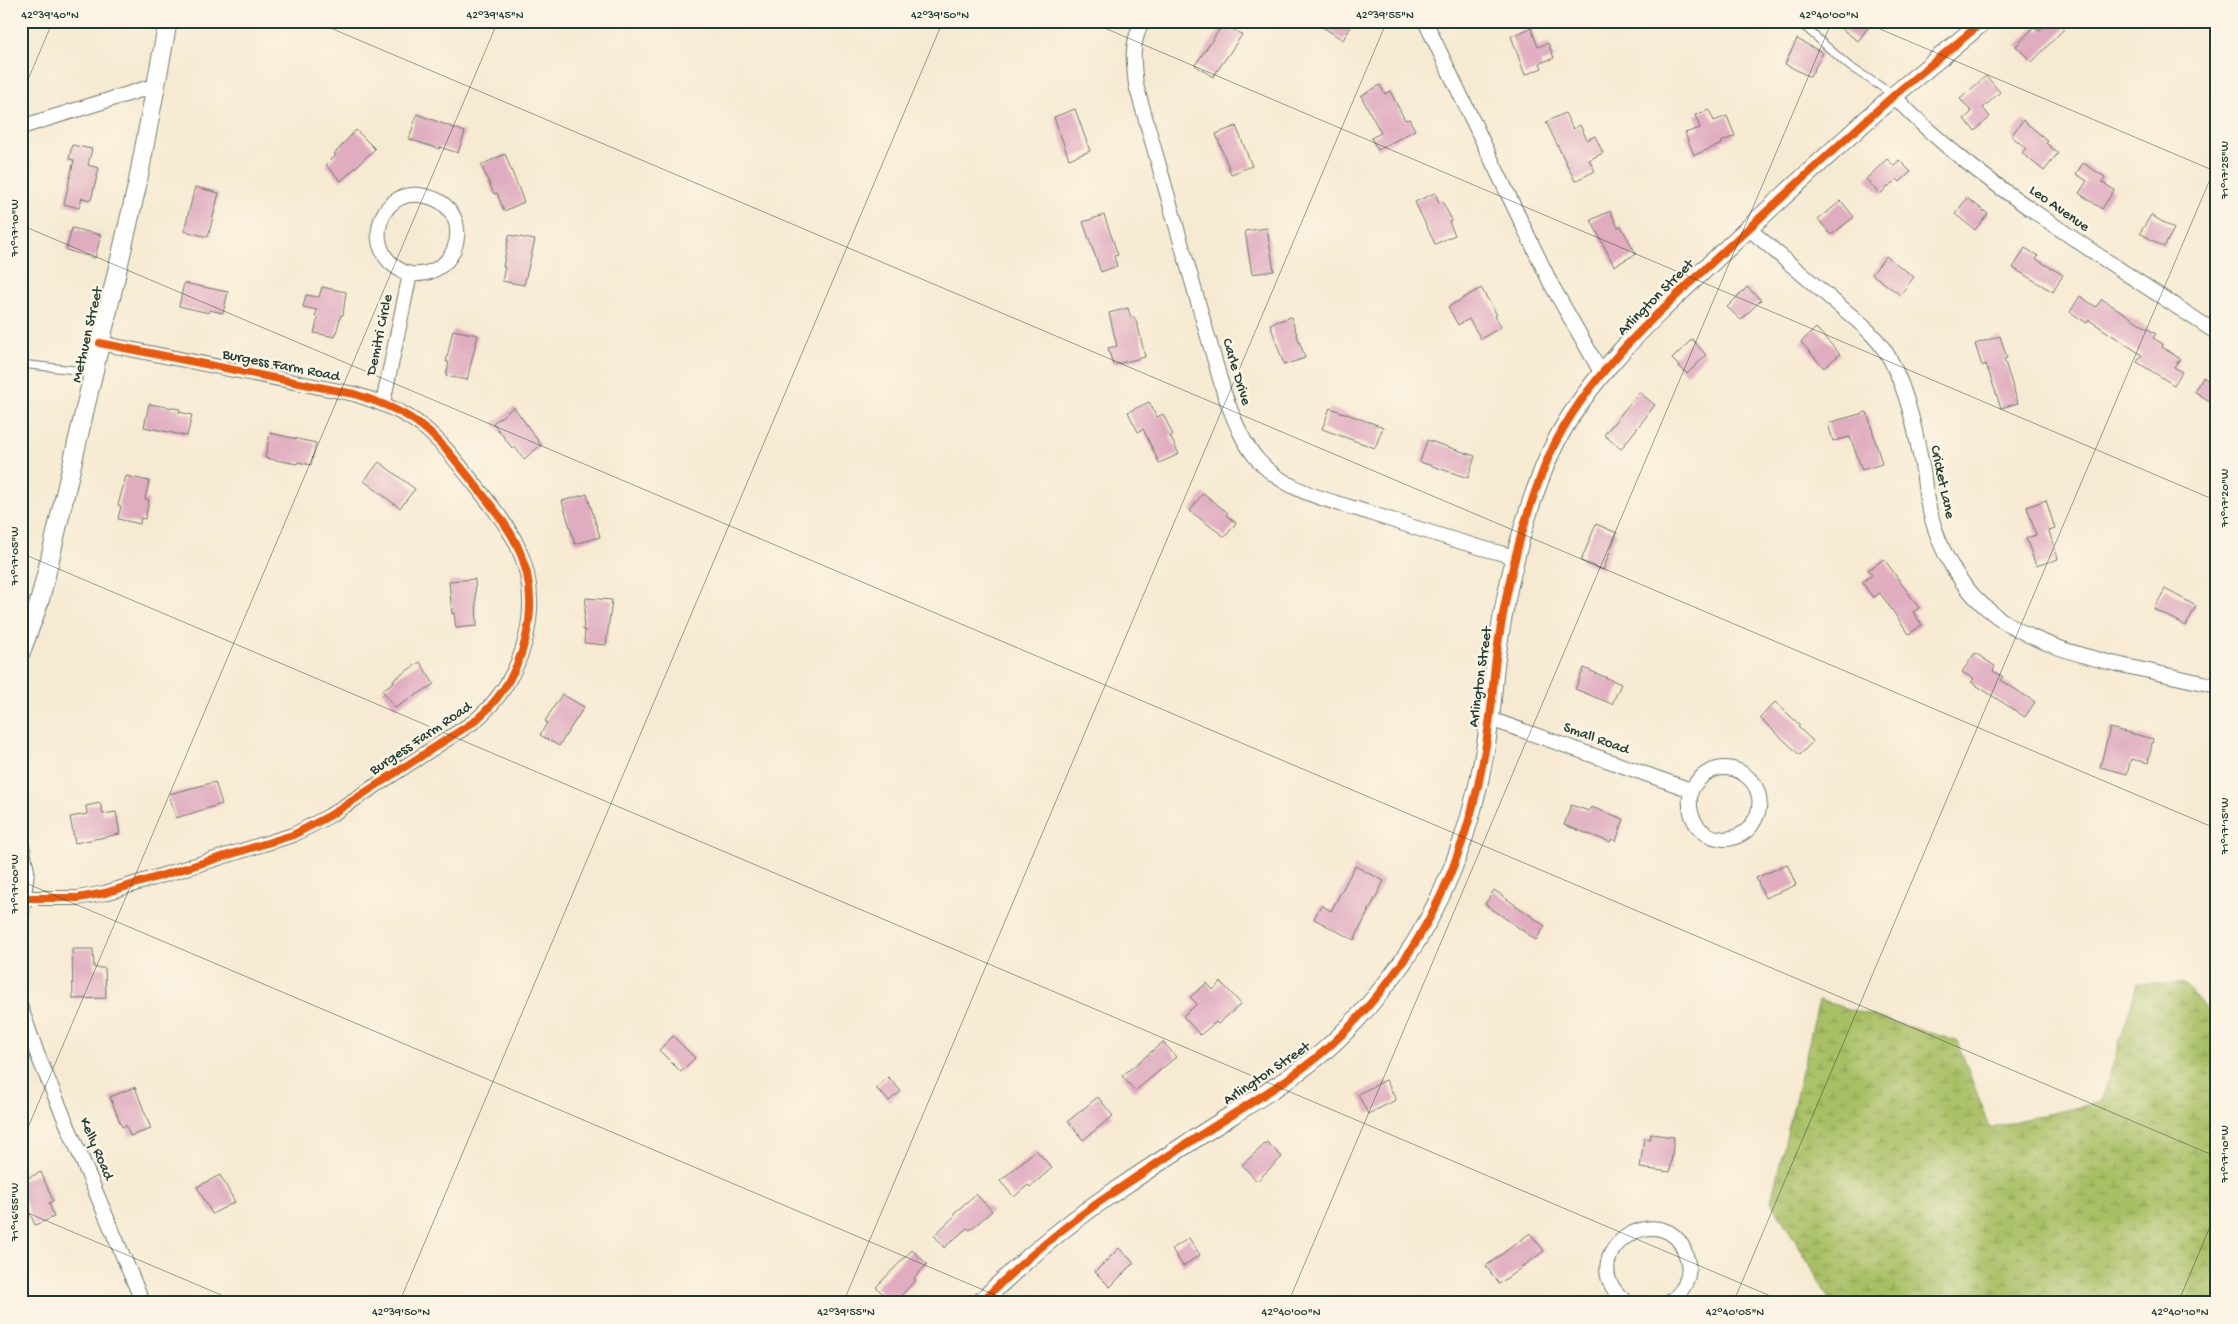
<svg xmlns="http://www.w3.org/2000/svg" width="2238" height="1324" viewBox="0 0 2238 1324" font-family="'Gochi Hand',sans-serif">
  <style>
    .wetland { fill: url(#wetland-marsh); stroke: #647e4c }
    .building { fill: #e0acc0 }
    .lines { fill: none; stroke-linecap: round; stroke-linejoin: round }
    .service-casing { stroke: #6b7a6b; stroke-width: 9 }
    .minor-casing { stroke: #6b7a6b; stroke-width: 16 }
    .tertiary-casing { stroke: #6b7a6b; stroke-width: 20 }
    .service { stroke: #fff; stroke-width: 7 }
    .minor { stroke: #fff; stroke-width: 14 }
    .tertiary { stroke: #fff; stroke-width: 18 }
    .cycleway-casing { stroke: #fcf5e5; stroke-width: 11 }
    .cycleway { stroke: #e8590c; stroke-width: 8 }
    .ticks { fill: none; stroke: #1f3d34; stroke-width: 1; stroke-opacity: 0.45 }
    .labels { text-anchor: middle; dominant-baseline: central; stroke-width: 4.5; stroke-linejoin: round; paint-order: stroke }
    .street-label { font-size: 15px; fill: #1f3d34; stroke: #fcf5e5 }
    .neatline { fill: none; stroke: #1f3d34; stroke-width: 2 }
    .ticks-label { font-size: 12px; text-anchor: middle; fill: #1f3d34 }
  </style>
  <defs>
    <pattern id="wetland-marsh" width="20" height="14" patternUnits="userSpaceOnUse" patternTransform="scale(1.25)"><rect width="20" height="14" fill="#a8bf64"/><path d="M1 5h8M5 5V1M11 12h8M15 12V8" fill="none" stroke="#889c53"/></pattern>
  </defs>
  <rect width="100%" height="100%" fill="#fcf5e5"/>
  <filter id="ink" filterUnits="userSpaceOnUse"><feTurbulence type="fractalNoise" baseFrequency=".02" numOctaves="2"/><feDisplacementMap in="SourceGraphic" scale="10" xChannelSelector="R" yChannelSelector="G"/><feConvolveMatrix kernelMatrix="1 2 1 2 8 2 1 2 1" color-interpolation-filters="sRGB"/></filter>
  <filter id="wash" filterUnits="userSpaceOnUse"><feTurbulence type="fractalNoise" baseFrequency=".0096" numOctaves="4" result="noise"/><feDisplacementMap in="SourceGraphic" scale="20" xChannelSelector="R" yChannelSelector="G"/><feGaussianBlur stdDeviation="1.12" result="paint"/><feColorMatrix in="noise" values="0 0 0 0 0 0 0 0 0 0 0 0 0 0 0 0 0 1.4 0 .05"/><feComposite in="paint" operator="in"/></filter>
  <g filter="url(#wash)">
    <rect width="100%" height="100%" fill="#f7ead2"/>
    <path class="wetland" d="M 2138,983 L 2184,984 L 2217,1021 L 2217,1303 L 1831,1303 L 1811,1267 L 1771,1201 L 1819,1000 L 1957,1041 L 1990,1127 L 2101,1102 Z"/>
    <g id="blocks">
      <path class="building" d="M 1313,21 L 1354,21 L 1343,40 Z
        M 1831,21 L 1873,21 L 1858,41 Z
        M 2047,21 L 2056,21 L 2064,29 L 2032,62 L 2016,46 L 2034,27 L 2039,31 Z
        M 1224,23 L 1242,35 L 1213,77 L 1195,65 Z
        M 1531,28 L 1538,47 L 1548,43 L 1554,58 L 1540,63 L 1542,68 L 1525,75 L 1511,36 Z
        M 1797,39 L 1823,53 L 1810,77 L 1785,64 Z
        M 1986,76 L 2000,92 L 1983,108 L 1990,117 L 1975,131 L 1964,119 L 1972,112 L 1960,99 Z
        M 1380,85 L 1385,94 L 1390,91 L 1405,120 L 1409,119 L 1415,130 L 1378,150 L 1371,138 L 1381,133 L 1361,96 Z
        M 1075,109 L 1090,151 L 1069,159 L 1054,117 Z
        M 1709,110 L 1714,121 L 1727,116 L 1735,136 L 1721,142 L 1722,144 L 1694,155 L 1685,133 L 1700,128 L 1695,115 Z
        M 1565,113 L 1573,129 L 1580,125 L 1587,140 L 1595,136 L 1603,153 L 1589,160 L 1595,171 L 1575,181 L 1546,122 Z
        M 417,114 L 465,132 L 458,153 L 440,147 L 439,149 L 409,139 Z
        M 2023,120 L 2048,141 L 2046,143 L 2058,153 L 2044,171 L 2022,153 L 2026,148 L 2011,136 Z
        M 1236,126 L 1252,166 L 1231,174 L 1216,134 Z
        M 356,130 L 375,149 L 341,181 L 326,165 L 336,155 L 334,154 Z
        M 72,145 L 92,149 L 88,165 L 99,168 L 91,200 L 82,198 L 79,208 L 64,204 L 74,160 L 69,159 Z
        M 505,154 L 524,202 L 504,211 L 497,193 L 494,194 L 481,165 Z
        M 1887,159 L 1894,166 L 1899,160 L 1911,172 L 1900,182 L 1897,179 L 1880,194 L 1866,179 Z
        M 2083,163 L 2105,177 L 2102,182 L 2114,190 L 2102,209 L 2079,193 L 2087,181 L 2076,174 Z
        M 195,187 L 219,193 L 208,237 L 184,231 Z
        M 1435,193 L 1439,202 L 1442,201 L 1452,220 L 1449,222 L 1455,235 L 1435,244 L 1415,202 Z
        M 1967,198 L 1988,214 L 1975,230 L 1955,214 Z
        M 1841,201 L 1854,217 L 1831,235 L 1818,219 Z
        M 1610,211 L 1618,227 L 1621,226 L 1636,254 L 1614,266 L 1591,220 Z
        M 1104,215 L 1118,255 L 1114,256 L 1117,266 L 1101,272 L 1083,222 Z
        M 2151,215 L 2174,229 L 2164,247 L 2140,233 Z
        M 72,228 L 101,235 L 95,258 L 66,250 Z
        M 1267,228 L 1274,271 L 1252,274 L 1245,231 Z
        M 509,235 L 535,240 L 524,285 L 502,281 L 505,267 L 503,267 Z
        M 2025,248 L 2038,256 L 2036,259 L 2063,275 L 2053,292 L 2013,268 Z
        M 1886,256 L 1914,277 L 1900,295 L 1872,274 Z
        M 184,283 L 228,292 L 223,313 L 209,310 L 209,313 L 179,306 Z
        M 322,287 L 346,292 L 343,315 L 341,315 L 335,337 L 314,333 L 318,318 L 315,317 L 317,310 L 303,307 L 306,295 L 319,297 Z
        M 1747,287 L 1761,300 L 1741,320 L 1727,307 Z
        M 1481,288 L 1497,315 L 1495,316 L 1501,327 L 1481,339 L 1469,319 L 1458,325 L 1448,307 Z
        M 2080,296 L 2096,307 L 2102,299 L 2156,334 L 2153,338 L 2163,344 L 2162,347 L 2180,359 L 2174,367 L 2182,372 L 2174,385 L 2137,362 L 2142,355 L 2089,320 L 2087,323 L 2070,312 Z
        M 1128,308 L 1131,318 L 1134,317 L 1138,326 L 1145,357 L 1113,365 L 1108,348 L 1117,346 L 1109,313 Z
        M 1291,317 L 1305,358 L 1284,365 L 1270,324 Z
        M 1816,328 L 1840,354 L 1824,368 L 1801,342 Z
        M 453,330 L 478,335 L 467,380 L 446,376 L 449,362 L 446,362 Z
        M 2000,336 L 2007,358 L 2004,359 L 2018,403 L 2001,408 L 1986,364 L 1982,366 L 1975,344 Z
        M 1692,339 L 1706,355 L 1687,374 L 1672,359 Z
        M 2203,377 L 2217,386 L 2217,406 L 2194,391 Z
        M 1639,392 L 1655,405 L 1621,449 L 1604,435 Z
        M 1149,402 L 1157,417 L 1163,414 L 1173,435 L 1170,436 L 1179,454 L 1159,463 L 1143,429 L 1138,432 L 1128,412 Z
        M 149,404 L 180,409 L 179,412 L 192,415 L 187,436 L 144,427 Z
        M 514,407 L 541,445 L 524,459 L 515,447 L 513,449 L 493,423 Z
        M 1330,408 L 1383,427 L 1375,448 L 1322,429 Z
        M 1867,412 L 1882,464 L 1862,470 L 1850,437 L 1833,441 L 1828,423 Z
        M 270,433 L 316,443 L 311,465 L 298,462 L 297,464 L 265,458 Z
        M 1427,440 L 1475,456 L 1468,478 L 1420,462 Z
        M 379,462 L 415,489 L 400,508 L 364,481 Z
        M 126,476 L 149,481 L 145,499 L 149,500 L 145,519 L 141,518 L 140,524 L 118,519 L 121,506 L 118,505 Z
        M 1203,493 L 1228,513 L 1226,515 L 1236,523 L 1225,537 L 1190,511 Z
        M 587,494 L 600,537 L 575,544 L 562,501 Z
        M 2046,500 L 2055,529 L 2049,531 L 2058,559 L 2036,566 L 2026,538 L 2036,535 L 2027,507 Z
        M 1596,524 L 1617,533 L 1603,570 L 1581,561 Z
        M 1884,559 L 1919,608 L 1913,612 L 1922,625 L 1909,634 L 1880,593 L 1873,598 L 1862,582 L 1872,575 L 1868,570 Z
        M 475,579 L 477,626 L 456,628 L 454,613 L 452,614 L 449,581 Z
        M 2165,589 L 2196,606 L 2186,626 L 2154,609 Z
        M 586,598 L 612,600 L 606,645 L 584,643 L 585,630 L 583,630 Z
        M 1975,653 L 1995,666 L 1993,671 L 2003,677 L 2001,680 L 2035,702 L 2025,717 L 1971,682 L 1974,679 L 1962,672 Z
        M 420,662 L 434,684 L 395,708 L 382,690 L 394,682 L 393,680 Z
        M 1584,668 L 1621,684 L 1612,704 L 1575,689 Z
        M 562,694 L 584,707 L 559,746 L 540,735 L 547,723 L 545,721 Z
        M 1775,702 L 1800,725 L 1798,727 L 1813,741 L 1800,755 L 1760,718 Z
        M 2110,728 L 2153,739 L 2148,763 L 2131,759 L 2127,774 L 2100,767 Z
        M 215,782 L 222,804 L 176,818 L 169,794 Z
        M 100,803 L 103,814 L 116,812 L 120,834 L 75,843 L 70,817 L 87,814 L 86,806 Z
        M 1571,805 L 1589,811 L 1591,807 L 1624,819 L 1616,841 L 1612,839 L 1610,842 L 1564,825 Z
        M 1787,864 L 1796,885 L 1765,898 L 1756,878 Z
        M 1355,866 L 1384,881 L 1354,940 L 1314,919 L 1321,905 L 1331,911 Z
        M 1494,890 L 1545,926 L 1536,940 L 1485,904 Z
        M 72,949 L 93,949 L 94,968 L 105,968 L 106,998 L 73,999 Z
        M 1221,982 L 1241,1004 L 1218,1024 L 1216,1022 L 1200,1035 L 1183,1016 L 1197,1004 L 1190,997 L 1207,983 L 1213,990 Z
        M 673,1036 L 695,1058 L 681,1072 L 659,1050 Z
        M 1163,1042 L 1176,1057 L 1135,1091 L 1122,1076 Z
        M 888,1077 L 901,1091 L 889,1101 L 876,1088 Z
        M 1386,1080 L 1396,1100 L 1368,1114 L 1358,1094 Z
        M 135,1087 L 151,1129 L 130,1136 L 126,1125 L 122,1127 L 110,1097 Z
        M 1098,1097 L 1113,1116 L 1083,1140 L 1068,1121 Z
        M 1651,1134 L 1674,1137 L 1670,1172 L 1640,1168 L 1644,1138 L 1650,1139 Z
        M 1267,1142 L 1282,1157 L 1257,1181 L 1242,1165 Z
        M 1036,1150 L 1052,1168 L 1030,1187 L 1028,1185 L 1014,1197 L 1000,1181 Z
        M 41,1172 L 53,1201 L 49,1203 L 54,1217 L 35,1225 L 21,1192 L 21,1181 Z
        M 220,1175 L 235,1202 L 212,1214 L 197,1187 Z
        M 976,1194 L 992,1211 L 970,1230 L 967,1228 L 944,1248 L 934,1235 L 956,1215 L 954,1213 Z
        M 1530,1233 L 1544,1251 L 1499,1284 L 1486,1266 Z
        M 1189,1238 L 1200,1255 L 1183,1266 L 1172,1249 Z
        M 1119,1248 L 1134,1263 L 1110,1287 L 1095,1272 Z
        M 912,1250 L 927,1264 L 914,1278 L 916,1280 L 894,1303 L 892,1303 L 876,1287 Z"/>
    </g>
  </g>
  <g filter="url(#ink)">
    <use href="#blocks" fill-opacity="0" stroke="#6b7a6b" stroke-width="1"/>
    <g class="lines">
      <defs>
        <path id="service" d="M 1798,21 L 1849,66 L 1894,95
          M 21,364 L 93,372"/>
        <path id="minor" d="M 1142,21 C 1131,46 1133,59 1136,85 L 1224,393 C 1233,416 1241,441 1258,460 C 1286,492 1331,501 1370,513 C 1418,529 1466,544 1515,557
          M 1425,21 L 1551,284 L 1602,374
          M 1894,96 C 1938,144 1991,182 2045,219 C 2101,258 2159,295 2217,333
          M 21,127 L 157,85
          M 1748,228 C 1775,251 1802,274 1829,297 C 1851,316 1876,333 1890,359 C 1908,393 1916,433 1923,471 C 1925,482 1925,493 1928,504 C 1952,611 2023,643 2121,665 C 2153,672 2185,679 2217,686
          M 383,403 L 410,274 C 463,279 476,206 425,196 C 376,185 358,258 410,274
          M 1490,719 L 1691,790 C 1686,815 1697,837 1724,839 C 1734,839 1745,834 1751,826 C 1782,784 1720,741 1691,790
          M 21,840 L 27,871 L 21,920
          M 25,898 L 78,898 L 105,893 L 293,835 L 329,816 L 475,721 C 524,679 546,606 517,545 C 507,524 490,504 476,486 C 434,433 420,414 354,394 L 100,343
          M 21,1008 L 38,1056 L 143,1303
          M 1628,1303 C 1562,1254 1673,1186 1688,1263 C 1691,1279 1681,1294 1669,1303"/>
        <path id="tertiary" d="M 21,652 L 39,603 L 49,563 L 137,186 L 168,21
          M 980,1303 C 1021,1263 1063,1226 1111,1194 C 1151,1167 1191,1141 1232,1115 C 1263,1095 1295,1076 1323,1052 C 1353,1026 1379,995 1402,963 C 1453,890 1479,805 1490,717 C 1493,697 1493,677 1496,658 C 1505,593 1520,528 1544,468 C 1576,384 1657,314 1722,253 C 1778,201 1834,149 1891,98 C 1921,72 1953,48 1983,21"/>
      </defs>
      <use href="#service" class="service-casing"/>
      <use href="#minor" class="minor-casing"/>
      <use href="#tertiary" class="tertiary-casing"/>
      <use href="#service" class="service"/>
      <use href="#minor" class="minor"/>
      <use href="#tertiary" class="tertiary"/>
      <defs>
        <path id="cycleway" d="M 25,898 L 78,898 L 105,893 L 293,835 L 329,816 L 475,721 C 524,679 546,606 517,545 C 507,524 490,504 476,486 C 434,433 420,414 354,394 L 100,343
          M 980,1303 C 1021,1263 1063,1226 1111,1194 C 1151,1167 1191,1141 1232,1115 C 1263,1095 1295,1076 1323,1052 C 1353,1026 1379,995 1402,963 C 1453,890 1479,805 1490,717 C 1493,697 1493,677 1496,658 C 1505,593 1520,528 1544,468 C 1576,384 1657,314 1722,253 C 1778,201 1834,149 1891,98 C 1921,72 1953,48 1983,21"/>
      </defs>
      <use href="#cycleway" class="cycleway-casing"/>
      <use href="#cycleway" class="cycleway"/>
    </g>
  </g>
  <path class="ticks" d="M 314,21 L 2217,829M 1088,21 L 2217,501M 1861,21 L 2217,172M 21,96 L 53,21M 21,225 L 2217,1157M 21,553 L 1787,1303M 21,881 L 1014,1303M 21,1144 L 498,21M 21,1210 L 240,1303M 399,1303 L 943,21M 843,1303 L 1387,21M 1288,1303 L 1832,21M 1733,1303 L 2217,163M 2178,1303 L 2217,1210"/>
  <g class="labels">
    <g class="street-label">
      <text transform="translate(2059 209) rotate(35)">Leo Avenue</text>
      <text transform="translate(1656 298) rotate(-45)">Arlington Street</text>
      <text transform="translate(88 335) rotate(-77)">Methuen Street</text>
      <text transform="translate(380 335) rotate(-78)">Demitri Circle</text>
      <text transform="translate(281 366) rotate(11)">Burgess Farm Road</text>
      <text transform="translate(1236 372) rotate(73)">Carle Drive</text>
      <text transform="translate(1942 482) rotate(78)">Cricket Lane</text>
      <text transform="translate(1481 677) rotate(-82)">Arlington Street</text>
      <text transform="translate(421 739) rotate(-34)">Burgess Farm Road</text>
      <text transform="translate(1596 739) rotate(20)">Small Road</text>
      <text transform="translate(1267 1074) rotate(-34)">Arlington Street</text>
      <text transform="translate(96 1149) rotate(67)">Kelly Road</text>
    </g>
  </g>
  <rect width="2238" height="1324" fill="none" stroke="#fcf5e5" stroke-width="55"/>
  <rect x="28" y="28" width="2182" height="1268" class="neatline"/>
  <g class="ticks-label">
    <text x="50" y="18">42°39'40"N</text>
    <text x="495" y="18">42°39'45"N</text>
    <text x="940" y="18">42°39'50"N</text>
    <text x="1385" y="18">42°39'55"N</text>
    <text x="1829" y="18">42°40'00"N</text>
    <text transform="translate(2224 170) rotate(-90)" y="4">71°17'25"W</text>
    <text transform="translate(14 228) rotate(-90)" y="4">71°17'10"W</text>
    <text transform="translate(2224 498) rotate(-90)" y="4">71°17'20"W</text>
    <text transform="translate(14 556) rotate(-90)" y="4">71°17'05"W</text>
    <text transform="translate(2224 826) rotate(-90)" y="4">71°17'15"W</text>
    <text transform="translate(14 884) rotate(-90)" y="4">71°17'00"W</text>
    <text transform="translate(2224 1154) rotate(-90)" y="4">71°17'10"W</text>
    <text transform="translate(14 1212) rotate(-90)" y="4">71°16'55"W</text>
    <text x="401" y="1315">42°39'50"N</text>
    <text x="846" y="1315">42°39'55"N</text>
    <text x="1291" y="1315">42°40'00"N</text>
    <text x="1735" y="1315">42°40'05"N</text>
    <text x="2180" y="1315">42°40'10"N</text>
  </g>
</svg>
